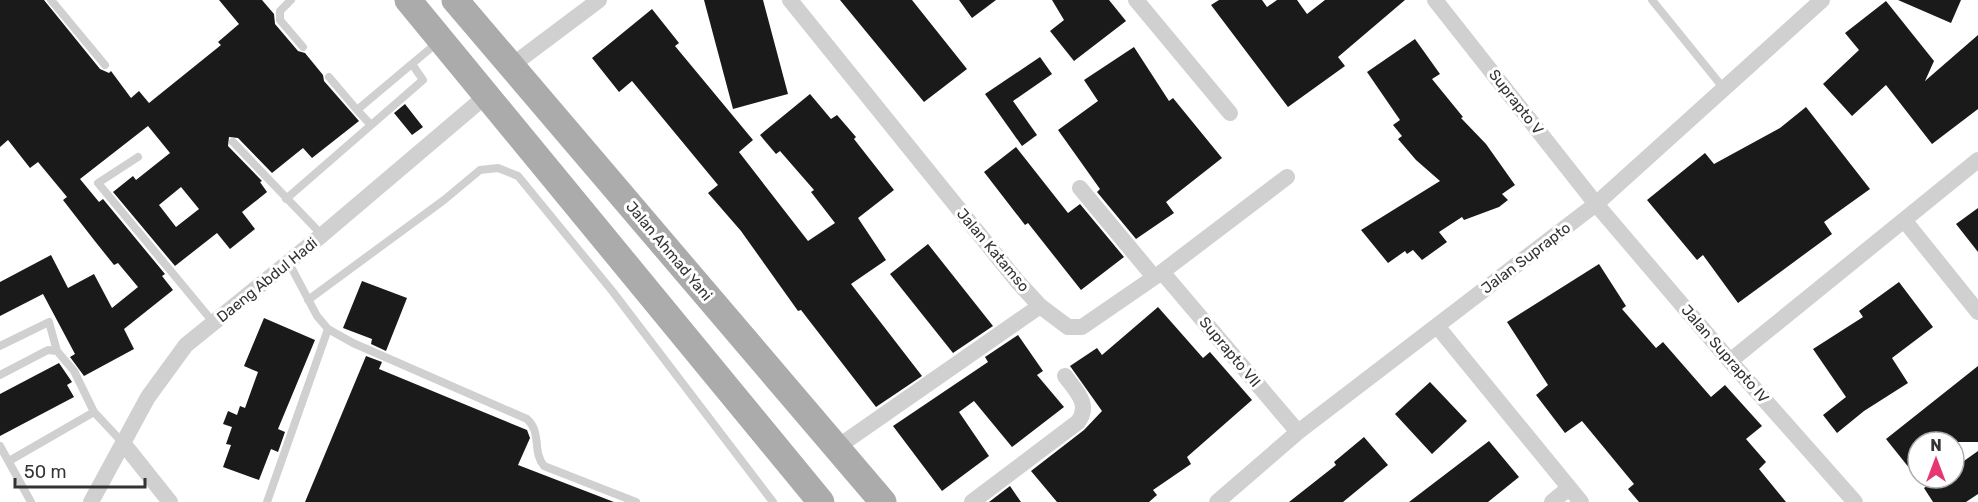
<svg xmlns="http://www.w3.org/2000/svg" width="1978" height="502" viewBox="0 0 1978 502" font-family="Rubik,sans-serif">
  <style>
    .building { fill: #1a1a1a; fill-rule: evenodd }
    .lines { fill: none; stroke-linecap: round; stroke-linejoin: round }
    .lane { stroke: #d0d0d0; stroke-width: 8 }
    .street { stroke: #d0d0d0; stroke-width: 16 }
    .primary { stroke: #ababab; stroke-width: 27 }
    .labels { text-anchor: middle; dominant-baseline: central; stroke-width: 6; stroke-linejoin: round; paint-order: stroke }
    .street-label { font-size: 15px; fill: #333; stroke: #fff }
  </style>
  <rect width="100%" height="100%" fill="#fff"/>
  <path class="building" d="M 0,0 L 44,0 L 100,69 L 109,73 L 111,71 L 131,98 L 139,91 L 149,103 L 221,45 L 218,42 L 239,24 L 219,0 L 262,0 L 274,14 L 275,24 L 298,51 L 305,53 L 323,75 L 324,81 L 359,121 L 312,158 L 303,148 L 272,173 L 238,138 L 229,137 L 228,146 L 262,181 L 260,182 L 267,192 L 242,212 L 255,229 L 230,249 L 217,233 L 175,266 L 113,192 L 133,176 L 136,180 L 170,153 L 148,126 L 80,179 L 99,202 L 103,199 L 165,274 L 162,276 L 173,290 L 124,329 L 134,349 L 84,376 L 70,357 L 75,354 L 43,294 L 0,316 L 0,282 L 51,255 L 68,288 L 94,274 L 112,308 L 138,287 L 118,263 L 114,265 L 94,240 L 63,200 L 67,197 L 38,162 L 30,168 L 8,140 L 0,147 ZM 181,187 L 199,209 L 176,227 L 159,205 Z
    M 704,0 L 763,0 L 788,94 L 733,109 Z
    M 840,0 L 912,0 L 967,69 L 924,102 Z
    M 959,0 L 996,0 L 972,18 Z
    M 1052,0 L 1109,0 L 1126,21 L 1074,61 L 1050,31 L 1064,20 Z
    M 1219,0 L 1262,0 L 1267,7 L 1277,0 L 1297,0 L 1307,14 L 1325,0 L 1405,0 L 1338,57 L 1345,66 L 1288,107 L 1211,5 Z
    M 1898,0 L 1961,0 L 1951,23 Z
    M 1886,1 L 1934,61 L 1925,81 L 1978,35 L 1978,109 L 1932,144 L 1886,85 L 1852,116 L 1823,84 L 1859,50 L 1845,33 Z
    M 652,9 L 679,43 L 675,46 L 753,140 L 739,152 L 808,241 L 835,223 L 811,192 L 814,190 L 780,151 L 776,154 L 760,135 L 810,94 L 831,119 L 837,115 L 856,137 L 854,139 L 894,190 L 858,218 L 886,260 L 851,284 L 922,376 L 876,407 L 801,310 L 798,311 L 741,231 L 708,193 L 718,185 L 632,81 L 619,92 L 592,58 Z
    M 1415,39 L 1440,74 L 1432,79 L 1463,117 L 1461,118 L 1486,144 L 1515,185 L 1502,194 L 1508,200 L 1499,207 L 1464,220 L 1462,217 L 1439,232 L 1447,242 L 1422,260 L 1413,250 L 1407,254 L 1405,251 L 1388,263 L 1361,230 L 1440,181 L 1416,160 L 1398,139 L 1402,136 L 1393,125 L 1400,120 L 1367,72 Z
    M 1134,47 L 1169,101 L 1173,98 L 1222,158 L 1166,202 L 1174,213 L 1136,239 L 1097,192 L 1100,189 L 1058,130 L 1098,101 L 1084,80 Z
    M 1040,57 L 1052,74 L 1013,101 L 1037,135 L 1022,146 L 985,94 Z
    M 405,104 L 423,127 L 412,135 L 394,113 Z
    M 1806,107 L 1870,189 L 1824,222 L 1832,234 L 1738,303 L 1703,255 L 1697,260 L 1647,200 L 1705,153 L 1714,164 L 1780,128 Z
    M 1016,147 L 1068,213 L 1080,204 L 1124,257 L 1081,290 L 1028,223 L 1025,225 L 984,172 Z
    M 1978,208 L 1978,252 L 1956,224 Z
    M 928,244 L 993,326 L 953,353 L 890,274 Z
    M 1599,264 L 1626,306 L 1622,309 L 1656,348 L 1663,342 L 1711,397 L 1725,385 L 1762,426 L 1746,439 L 1766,462 L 1759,469 L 1786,502 L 1639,502 L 1628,489 L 1634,484 L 1582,421 L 1565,433 L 1536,395 L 1548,385 L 1507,322 Z
    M 362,281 L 407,298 L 386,351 L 371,344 L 372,339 L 343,328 Z
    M 1899,282 L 1933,327 L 1892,358 L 1908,383 L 1864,411 L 1837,433 L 1823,415 L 1846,397 L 1813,349 L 1863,317 L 1859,311 Z
    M 1158,307 L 1203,358 L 1210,352 L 1252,400 L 1187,457 L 1191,464 L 1153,490 L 1157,495 L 1149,502 L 1057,502 L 1031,471 L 1084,430 L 1102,411 L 1070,366 L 1097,348 L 1102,355 Z
    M 264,318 L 315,340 L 278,429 L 285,432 L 278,452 L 271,449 L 259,480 L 223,467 L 231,445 L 226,444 L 232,427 L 223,424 L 228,411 L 237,415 L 240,406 L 245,408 L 258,372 L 244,366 Z
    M 1018,335 L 1043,371 L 1037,375 L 1064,407 L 1012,447 L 974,401 L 959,412 L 989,456 L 942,491 L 893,426 L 988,362 L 985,357 Z
    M 366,356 L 382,362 L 379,369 L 527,430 L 530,438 L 518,465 L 614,502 L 305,502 Z
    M 59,363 L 72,382 L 67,385 L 74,397 L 0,436 L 0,394 Z
    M 1978,366 L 1978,442 L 1918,442 L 1918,479 L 1886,439 Z
    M 1430,382 L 1467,421 L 1432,454 L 1395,414 Z
    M 1364,437 L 1388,465 L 1343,502 L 1289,502 L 1336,465 L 1334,462 Z
    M 1489,441 L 1519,477 L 1488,502 L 1409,502 Z
    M 1978,451 L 1978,494 L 1966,502 L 1933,502 L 1924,488 L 1939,478 L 1954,478 L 1954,468 Z
    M 1010,486 L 1021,502 L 989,502 Z"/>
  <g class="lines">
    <path class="lane" d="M 51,0 L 105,65
      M 291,0 L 280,11 L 280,20 L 303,47
      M 1652,0 L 1725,90
      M 329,77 L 357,110 L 438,42
      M 357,110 L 371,125
      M 233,142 L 322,235
      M 138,157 L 98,183 L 213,322
      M 286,199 L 423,80 L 412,64
      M 289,263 L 317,316 L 328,329 L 353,343 L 527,419 C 542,432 532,452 544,466 L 636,502
      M 308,300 L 444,200 L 480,170 L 498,168 L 518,176 L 613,292 L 773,502
      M 0,346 L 49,322 L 57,351
      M 0,375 L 48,350 L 57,351 L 74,371 L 94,412 L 123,443
      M 0,446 L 31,502
      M 9,461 L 94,412
      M 267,502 L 328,329"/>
    <path class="street" d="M 790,0 L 1017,281 L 1040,306 L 836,448
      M 1136,0 L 1230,113
      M 1435,0 L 1596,204 L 1730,361 L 1855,502
      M 511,66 L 599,0
      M 1080,188 L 1154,277
      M 1904,220 L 1978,312
      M 1162,272 L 1298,432
      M 1040,306 L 1068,327 L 1082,327 L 1162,272 L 1287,177
      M 1437,326 L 1581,502
      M 1730,361 L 1978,160
      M 123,443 L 170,502
      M 91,502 L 148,397 L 186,345 L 322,235 L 487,95
      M 972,502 L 1078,422 C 1091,404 1076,391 1065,376
      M 1217,502 L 1298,432 L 1596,204 L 1822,0
      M 1552,502 L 1569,488"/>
    <path class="primary" d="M 408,0 L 821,502
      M 455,0 L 883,502"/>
  </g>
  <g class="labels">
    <g class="street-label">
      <text transform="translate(1516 102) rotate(52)">Suprapto V</text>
      <text transform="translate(993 250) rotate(50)">Jalan Katamso</text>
      <text transform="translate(669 251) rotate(50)">Jalan Ahmad Yani</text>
      <text transform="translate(1526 258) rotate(-37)">Jalan Suprapto</text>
      <text transform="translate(267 280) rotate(-39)">Daeng Abdul Hadi</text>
      <text transform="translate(1230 352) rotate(50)">Suprapto VII</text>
      <text transform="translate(1725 354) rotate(49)">Jalan Suprapto IV</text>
    </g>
  </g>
  <g transform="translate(1936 460)"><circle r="28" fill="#ffffff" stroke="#adadad" stroke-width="1.5"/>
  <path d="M0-4.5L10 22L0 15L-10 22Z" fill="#e63870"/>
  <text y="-9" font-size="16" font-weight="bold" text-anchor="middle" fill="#333333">N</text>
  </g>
  <path d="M15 478v9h130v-9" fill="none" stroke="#333333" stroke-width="3"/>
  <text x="24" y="478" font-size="18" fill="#333333" stroke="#ffffff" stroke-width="4.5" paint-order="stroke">50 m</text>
</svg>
